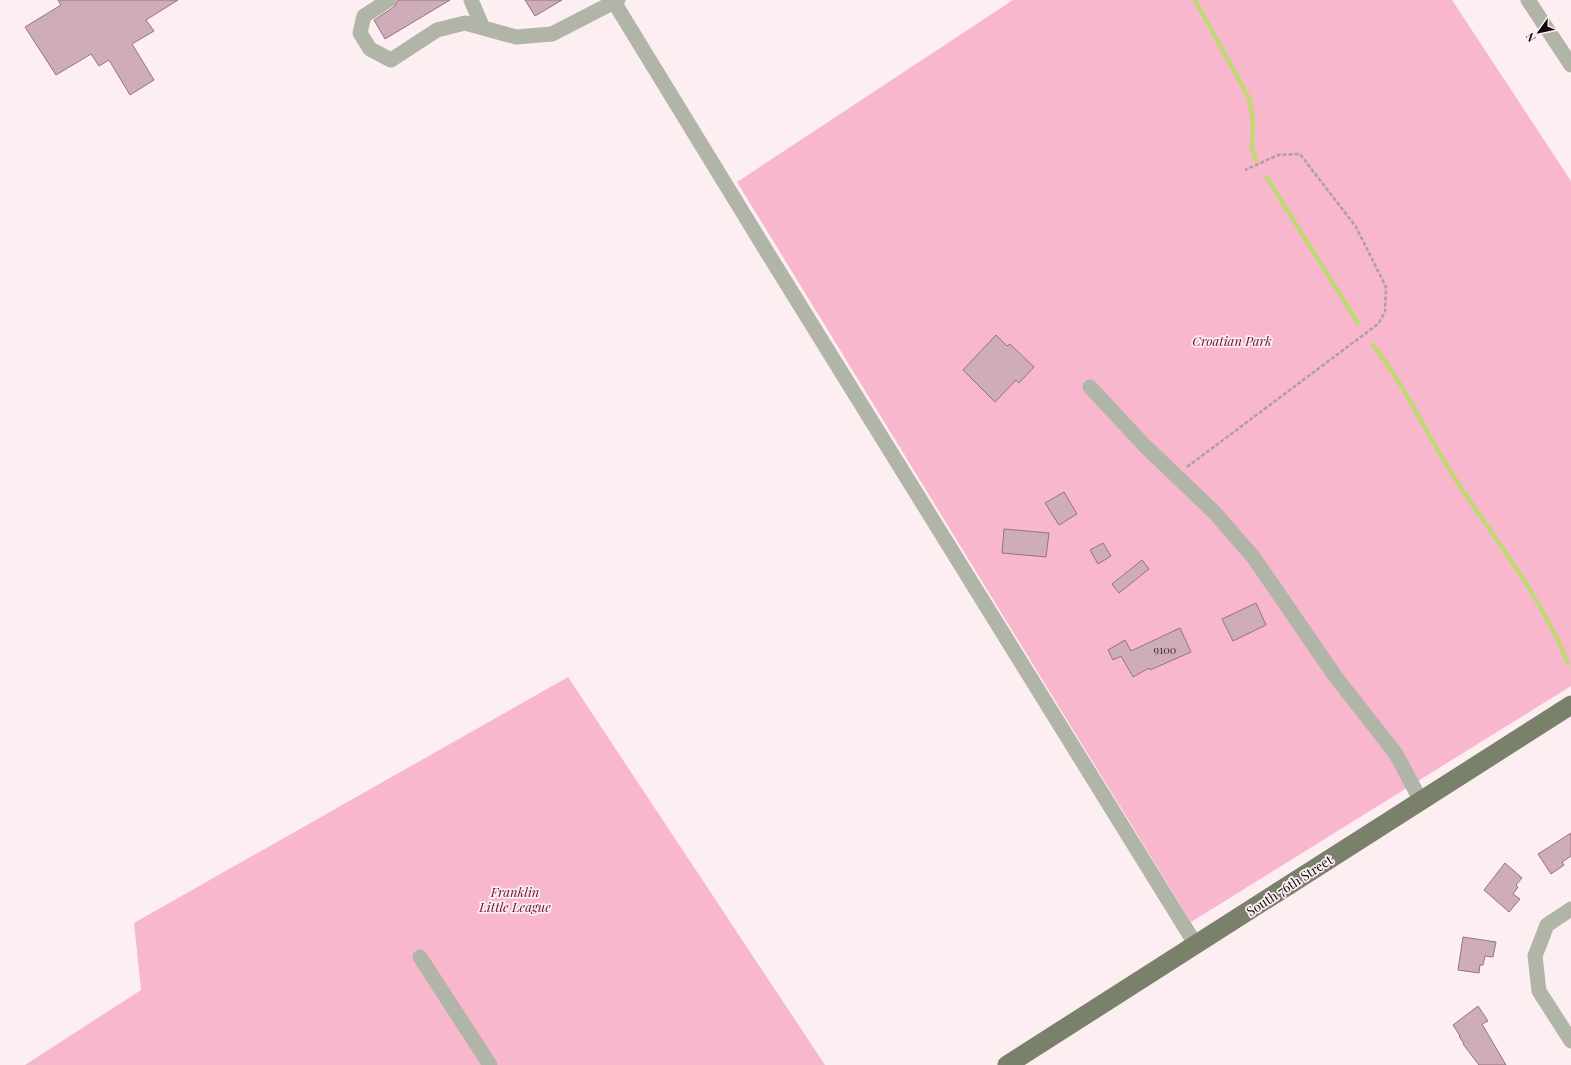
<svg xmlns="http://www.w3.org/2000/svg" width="1571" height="1065" viewBox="0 0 1571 1065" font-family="'Playfair Display',serif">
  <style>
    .green { fill: #f8b7cc }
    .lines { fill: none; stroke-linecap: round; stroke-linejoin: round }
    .stream { stroke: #c0d975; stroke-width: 4.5 }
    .building { fill: #cfadb8; stroke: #94747e }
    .path { stroke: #ad9fa3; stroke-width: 2.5; stroke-dasharray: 4 2; stroke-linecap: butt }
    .minor { stroke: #b1b5a8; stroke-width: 15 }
    .major { stroke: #7a816a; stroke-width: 19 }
    .labels { text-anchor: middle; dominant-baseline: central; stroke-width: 3.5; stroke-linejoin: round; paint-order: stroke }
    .number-label { font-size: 11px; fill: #413136 }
    .park-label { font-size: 13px; font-style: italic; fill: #69103b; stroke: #fdeef2 }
    .street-label { font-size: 13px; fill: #12080b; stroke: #fdeef2 }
  </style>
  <rect width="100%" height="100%" fill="#fdeef2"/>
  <path class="green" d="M 1013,0 L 1452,0 L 1571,181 L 1571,686 L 1191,922 L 737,182 Z
    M 568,677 L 825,1065 L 25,1065 L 141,990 L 134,923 Z"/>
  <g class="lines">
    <path class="stream" d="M 1195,0 L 1249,98 L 1253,120 L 1252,149 L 1256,160
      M 1267,178 L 1358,323
      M 1373,345 C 1405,385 1426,434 1454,477 C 1494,539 1540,594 1568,663"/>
  </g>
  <path class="building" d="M 58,0 L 178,0 L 146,20 L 154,31 L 132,44 L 154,80 L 130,95 L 109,60 L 99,66 L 91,54 L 56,75 L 25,27 L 61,5 Z
    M 398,0 L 450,0 L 385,39 L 374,20 L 394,7 Z
    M 525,0 L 562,0 L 535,16 Z
    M 996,335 L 1007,346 L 1010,344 L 1034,367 L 1019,383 L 1016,380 L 995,402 L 963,370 Z
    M 1064,492 L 1077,514 L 1059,525 L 1045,503 Z
    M 1004,529 L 1049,533 L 1046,557 L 1002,553 Z
    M 1103,543 L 1111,556 L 1098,564 L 1090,550 Z
    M 1142,560 L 1149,569 L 1119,593 L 1112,584 Z
    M 1256,603 L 1266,625 L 1233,641 L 1222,619 Z
    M 1180,628 L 1191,652 L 1150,670 L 1149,668 L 1133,677 L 1121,656 L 1113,660 L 1108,650 L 1125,640 L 1131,651 Z
    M 1571,833 L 1571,856 L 1562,862 L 1564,865 L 1551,874 L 1538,854 Z
    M 1505,863 L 1522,878 L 1516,885 L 1518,887 L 1513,894 L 1520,899 L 1509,912 L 1484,890 Z
    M 1463,937 L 1496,942 L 1493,957 L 1485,956 L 1483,965 L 1480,965 L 1479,973 L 1458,970 Z
    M 1478,1006 L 1488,1021 L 1482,1024 L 1506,1065 L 1479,1065 L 1463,1044 L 1464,1044 L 1459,1036 L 1460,1036 L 1453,1025 Z"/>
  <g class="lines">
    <path class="path" d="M 1187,467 L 1378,324 L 1385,312 L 1386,287 L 1356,227 L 1300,154 L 1278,155 L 1245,170"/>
    <path class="minor" d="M 389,0 L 364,16 L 360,33 L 370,49 L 391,60 L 437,30 L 465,23 L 516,37 L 552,34 L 614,2
      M 471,0 L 483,28
      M 618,0 L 614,2 L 767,252 L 1196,945
      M 1528,0 L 1571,65
      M 1090,387 L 1145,446 L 1215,513 L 1254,558 L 1335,676 L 1396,754 L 1421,801
      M 1571,909 L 1547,925 L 1535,956 L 1539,991 L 1571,1041
      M 420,957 L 490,1065"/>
    <path class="major" d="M 1007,1065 L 1571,705"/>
  </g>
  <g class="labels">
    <g class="number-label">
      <text x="1165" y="649">9100</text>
    </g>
    <g class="park-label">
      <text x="1232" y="340">Croatian Park</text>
      <text x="515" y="891">Franklin<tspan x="515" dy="15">Little League</tspan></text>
    </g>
    <g class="street-label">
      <text transform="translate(1289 885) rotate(-33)">South 76th Street</text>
    </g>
  </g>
  <g transform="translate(1539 32) rotate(237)" stroke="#fdeef2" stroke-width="3" paint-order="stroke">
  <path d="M0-3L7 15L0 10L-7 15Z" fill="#12080b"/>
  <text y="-6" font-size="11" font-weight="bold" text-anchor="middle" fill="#12080b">N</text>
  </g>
</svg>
